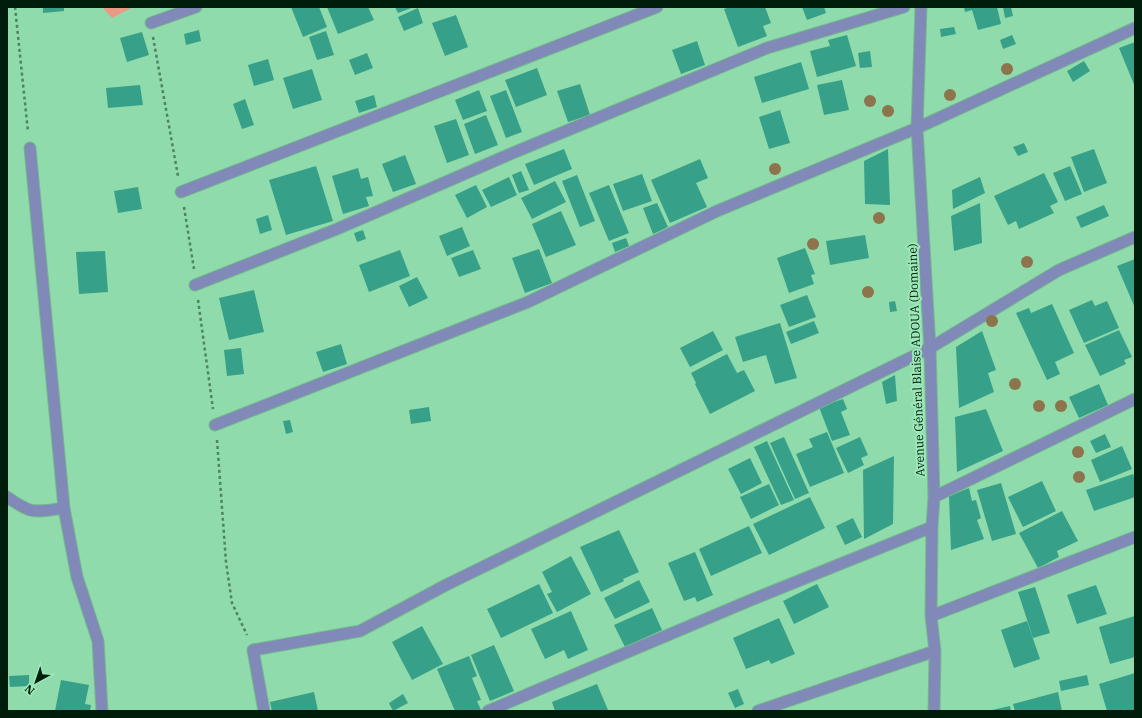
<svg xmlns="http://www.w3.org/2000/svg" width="1142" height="718" viewBox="0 0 1142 718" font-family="'IBM Plex Serif',serif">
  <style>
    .green { fill: #ec9984 }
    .building { fill: #37a089 }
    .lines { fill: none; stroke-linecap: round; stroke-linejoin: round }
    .minor-casing { stroke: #75b98e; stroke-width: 13 }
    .path { stroke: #4d8462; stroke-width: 2.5; stroke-dasharray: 3 3; stroke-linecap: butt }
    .minor { stroke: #8089b7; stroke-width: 11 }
    .tree { fill: #8d744d }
    .labels { text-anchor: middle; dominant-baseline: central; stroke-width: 4; stroke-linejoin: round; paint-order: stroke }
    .street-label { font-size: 12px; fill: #001d0c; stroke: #9ce8b8 }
  </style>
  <rect width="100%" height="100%" fill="#8fdbab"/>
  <path class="green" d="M 102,7 L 133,7 L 112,18 Z"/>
  <path class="building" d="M 43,7 L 64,7 L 64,11 L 43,13 Z
    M 291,7 L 319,7 L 327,27 L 303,37 Z
    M 327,7 L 368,7 L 374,20 L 338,34 Z
    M 395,7 L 414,7 L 398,13 Z
    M 730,7 L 765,7 L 771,23 L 763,26 L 767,36 L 738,47 L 724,9 Z
    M 802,7 L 824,7 L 826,13 L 807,20 Z
    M 964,7 L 997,7 L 1001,24 L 978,30 L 972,10 L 965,12 Z
    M 1003,7 L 1011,7 L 1013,16 L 1005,18 Z
    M 418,8 L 423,23 L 404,31 L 398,17 Z
    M 456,15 L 468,47 L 445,56 L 432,23 Z
    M 954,27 L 956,34 L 941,37 L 940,29 Z
    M 199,30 L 201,41 L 186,45 L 184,34 Z
    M 326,31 L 334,55 L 317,60 L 309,37 Z
    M 142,32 L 149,55 L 127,62 L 120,38 Z
    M 847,35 L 856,66 L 817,77 L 810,51 L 830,46 L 828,40 Z
    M 1012,35 L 1016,44 L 1003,49 L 1000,40 Z
    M 697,41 L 705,65 L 681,74 L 672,50 Z
    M 1135,42 L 1135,87 L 1119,48 Z
    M 870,51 L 872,67 L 860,68 L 858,53 Z
    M 367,53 L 373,68 L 355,75 L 349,60 Z
    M 268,59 L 274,80 L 254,86 L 248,65 Z
    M 1084,61 L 1090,71 L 1073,82 L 1067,71 Z
    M 801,62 L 809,89 L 762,103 L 754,77 Z
    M 537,68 L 547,95 L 516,107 L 505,80 Z
    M 312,69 L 322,100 L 293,109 L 283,78 Z
    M 842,80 L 849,110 L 824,115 L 817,85 Z
    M 580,84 L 590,115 L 568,122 L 557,91 Z
    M 140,85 L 143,105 L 108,108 L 106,88 Z
    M 479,90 L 487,111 L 463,120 L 455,100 Z
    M 506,90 L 522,132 L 506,138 L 490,96 Z
    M 374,95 L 377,107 L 359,113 L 355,101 Z
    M 245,99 L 254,125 L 242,129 L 233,104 Z
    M 780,110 L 790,143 L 769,149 L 759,117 Z
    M 486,115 L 498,145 L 475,154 L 464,124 Z
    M 456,119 L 469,155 L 447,163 L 434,126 Z
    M 1024,143 L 1028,152 L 1018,156 L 1013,147 Z
    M 564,149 L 572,169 L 534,185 L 525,164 Z
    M 888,149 L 890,205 L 865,204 L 864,161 Z
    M 1094,149 L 1107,183 L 1084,192 L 1071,157 Z
    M 405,155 L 416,184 L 393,192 L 382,164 Z
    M 700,159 L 708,178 L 696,183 L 707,207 L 670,223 L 651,180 Z
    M 316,166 L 333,221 L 286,235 L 269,180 Z
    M 1070,166 L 1082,194 L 1065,201 L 1053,173 Z
    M 358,168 L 361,179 L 368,177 L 373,196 L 366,197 L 369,206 L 343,214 L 332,176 Z
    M 521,171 L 529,190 L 519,193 L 512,175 Z
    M 1044,173 L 1058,202 L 1050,206 L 1054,213 L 1019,229 L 1016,221 L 1008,225 L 994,196 Z
    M 642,174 L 652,201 L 623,211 L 613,184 Z
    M 577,175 L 595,221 L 580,227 L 562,181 Z
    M 509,177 L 517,195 L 491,207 L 482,190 Z
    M 980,177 L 985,193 L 953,209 L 952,190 Z
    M 555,181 L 566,202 L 532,219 L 521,198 Z
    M 476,185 L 487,207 L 467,218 L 455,195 Z
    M 609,185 L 629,233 L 609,241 L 589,193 Z
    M 138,187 L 142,209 L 118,213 L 114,191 Z
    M 657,203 L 668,227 L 653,234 L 643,208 Z
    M 980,203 L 982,243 L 954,251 L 951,216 Z
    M 1104,205 L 1109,216 L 1081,228 L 1076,217 Z
    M 561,211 L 576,245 L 546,257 L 532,224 Z
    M 268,215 L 272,230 L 260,234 L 256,219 Z
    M 462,227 L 470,246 L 447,256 L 439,236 Z
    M 363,230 L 366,239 L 357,242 L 354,233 Z
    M 865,235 L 869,258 L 830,265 L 826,241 Z
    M 626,238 L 629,246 L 615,252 L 612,243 Z
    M 805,248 L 815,274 L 811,275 L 814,284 L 789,293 L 777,258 Z
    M 539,249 L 552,283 L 525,293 L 512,258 Z
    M 400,250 L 410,276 L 369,292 L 359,265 Z
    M 473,250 L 481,269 L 459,277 L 451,258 Z
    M 105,251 L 108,292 L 79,294 L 76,252 Z
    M 1135,259 L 1135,308 L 1117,266 Z
    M 417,277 L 428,298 L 409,307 L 399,286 Z
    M 254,290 L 264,332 L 229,340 L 219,298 Z
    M 807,295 L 816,317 L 789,327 L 780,305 Z
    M 1092,300 L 1095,306 L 1107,301 L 1119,328 L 1084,343 L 1069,310 Z
    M 895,301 L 897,311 L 890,312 L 889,302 Z
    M 1052,304 L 1074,353 L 1055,362 L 1060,374 L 1047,380 L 1016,313 L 1029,308 L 1031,313 Z
    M 814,321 L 819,333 L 791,344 L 786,332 Z
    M 780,323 L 797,378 L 775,384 L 766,355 L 743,362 L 735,337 Z
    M 1119,330 L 1132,357 L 1124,360 L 1126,364 L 1100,376 L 1085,345 Z
    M 713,331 L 723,350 L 690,367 L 680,348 Z
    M 982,331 L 996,370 L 988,373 L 994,392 L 959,408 L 956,347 Z
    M 341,344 L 347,364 L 323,372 L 316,352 Z
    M 241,348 L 244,374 L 227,376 L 224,350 Z
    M 727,354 L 737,373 L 744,370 L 755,391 L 710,414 L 695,384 L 696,383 L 691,373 Z
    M 895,375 L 897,401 L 886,404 L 882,382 Z
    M 1099,384 L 1108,405 L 1079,418 L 1069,397 Z
    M 843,399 L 847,409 L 841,412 L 850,435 L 832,441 L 819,407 Z
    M 429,407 L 431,421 L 411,424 L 409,410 Z
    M 986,409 L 1003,451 L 957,472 L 955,417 Z
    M 290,420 L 293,432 L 286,434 L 283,421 Z
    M 827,432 L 844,473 L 810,487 L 796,454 L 813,447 L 809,439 Z
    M 1105,434 L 1111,447 L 1096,453 L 1090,441 Z
    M 784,437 L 809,493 L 795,499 L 770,443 Z
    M 860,437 L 868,455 L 861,458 L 864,465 L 848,473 L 836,448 Z
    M 767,441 L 794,500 L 781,505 L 754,447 Z
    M 1122,446 L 1132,469 L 1100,482 L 1091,460 Z
    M 894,456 L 893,524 L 864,539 L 863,470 Z
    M 750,458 L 762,483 L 741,494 L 728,469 Z
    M 1133,474 L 1135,479 L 1135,497 L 1094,511 L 1086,490 Z
    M 1042,481 L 1056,511 L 1023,527 L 1008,497 Z
    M 1001,483 L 1016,534 L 992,541 L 977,490 Z
    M 769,484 L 779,505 L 751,519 L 740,497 Z
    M 969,488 L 972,501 L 976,500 L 981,518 L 977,520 L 984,539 L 951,550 L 949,496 Z
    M 810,497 L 825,528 L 769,555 L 753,524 Z
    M 1062,511 L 1078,541 L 1057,551 L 1059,557 L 1038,568 L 1019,533 Z
    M 853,518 L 862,537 L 845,545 L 836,526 Z
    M 749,526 L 762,553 L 711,576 L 699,549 Z
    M 619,530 L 639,572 L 623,579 L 624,581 L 601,592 L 580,547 Z
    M 695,552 L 713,595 L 697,602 L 695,597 L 684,601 L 668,563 Z
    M 571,556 L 591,594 L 557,612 L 547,594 L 552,592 L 542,572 Z
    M 639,580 L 650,602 L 615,619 L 604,598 Z
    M 539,584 L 553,613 L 501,638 L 487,609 Z
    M 817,584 L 829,607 L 794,624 L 783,601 Z
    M 1096,585 L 1107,614 L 1077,624 L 1067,595 Z
    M 1035,587 L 1050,633 L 1033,638 L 1018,592 Z
    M 652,608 L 662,630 L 625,647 L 614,625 Z
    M 571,611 L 588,650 L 568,659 L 564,650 L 545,659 L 531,629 Z
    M 1135,616 L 1135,657 L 1110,664 L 1099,627 Z
    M 779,618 L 795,654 L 771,664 L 769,660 L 746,669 L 733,638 Z
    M 1027,621 L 1040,659 L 1014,668 L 1001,630 Z
    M 422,626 L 443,664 L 412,680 L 392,642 Z
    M 494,645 L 514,691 L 490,701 L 471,655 Z
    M 469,656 L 477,676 L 472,678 L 481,700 L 477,701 L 481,710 L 455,711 L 437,669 Z
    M 1135,673 L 1135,711 L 1107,711 L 1099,684 Z
    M 29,675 L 29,686 L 10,687 L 9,676 Z
    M 1087,675 L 1089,685 L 1061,691 L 1059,681 Z
    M 61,680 L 89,685 L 85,704 L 91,705 L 90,711 L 55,711 Z
    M 597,684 L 608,710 L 555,711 L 552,702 Z
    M 738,689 L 744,704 L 735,708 L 728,693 Z
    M 314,692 L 318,711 L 272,711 L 270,702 Z
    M 1058,692 L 1062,711 L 1015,711 L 1013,704 Z
    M 403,694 L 408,703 L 393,711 L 389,703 Z
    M 1010,706 L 1011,711 L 992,711 L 992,710 Z"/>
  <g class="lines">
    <defs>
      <path id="minor" d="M 921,7 L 917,128 L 930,348 L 934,497 L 932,527 L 931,616 L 935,651 L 934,711
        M 151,23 L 196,7
        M 30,148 L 64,508 L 77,577 L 98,641 L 102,711
        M 181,192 L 657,7
        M 195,285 L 337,229 L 515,152 L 767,48 L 904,7
        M 215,425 L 528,302 L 717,211 L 917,128 L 1135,28
        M 7,497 C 33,515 34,512 64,508
        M 934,497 L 1135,399
        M 931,616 L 1135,537
        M 264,711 L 253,650 L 360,631 L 446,585 L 930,348 L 1059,270 L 1135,237
        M 488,711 L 751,600 L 932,527
        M 758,711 L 935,651"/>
    </defs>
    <use href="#minor" class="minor-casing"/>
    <path class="path" d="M 15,7 L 28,132
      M 153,37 L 178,176
      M 184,207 L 194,269
      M 198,300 L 213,409
      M 217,440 L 226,562 L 232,603 L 247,635"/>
    <use href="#minor" class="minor"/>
  </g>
  <g class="tree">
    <circle cx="1007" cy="69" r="6"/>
    <circle cx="950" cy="95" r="6"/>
    <circle cx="870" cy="101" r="6"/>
    <circle cx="888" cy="111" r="6"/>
    <circle cx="775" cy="169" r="6"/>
    <circle cx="879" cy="218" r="6"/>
    <circle cx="813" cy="244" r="6"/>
    <circle cx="1027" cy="262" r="6"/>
    <circle cx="868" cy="292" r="6"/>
    <circle cx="992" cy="321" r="6"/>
    <circle cx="1015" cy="384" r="6"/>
    <circle cx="1039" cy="406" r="6"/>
    <circle cx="1061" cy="406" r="6"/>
    <circle cx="1078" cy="452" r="6"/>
    <circle cx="1079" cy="477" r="6"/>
  </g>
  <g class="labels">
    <g class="street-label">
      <text transform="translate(916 360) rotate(-92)">Avenue Général Blaise ADOUA (Domaine)</text>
    </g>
  </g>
  <rect width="1142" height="718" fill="none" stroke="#001d0c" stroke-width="16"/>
  <g transform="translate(36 682) rotate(220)" stroke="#9ce8b8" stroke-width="3" paint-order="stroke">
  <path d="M0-3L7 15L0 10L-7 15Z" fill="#001d0c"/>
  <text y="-6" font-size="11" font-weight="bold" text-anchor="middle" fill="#001d0c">N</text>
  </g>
</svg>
